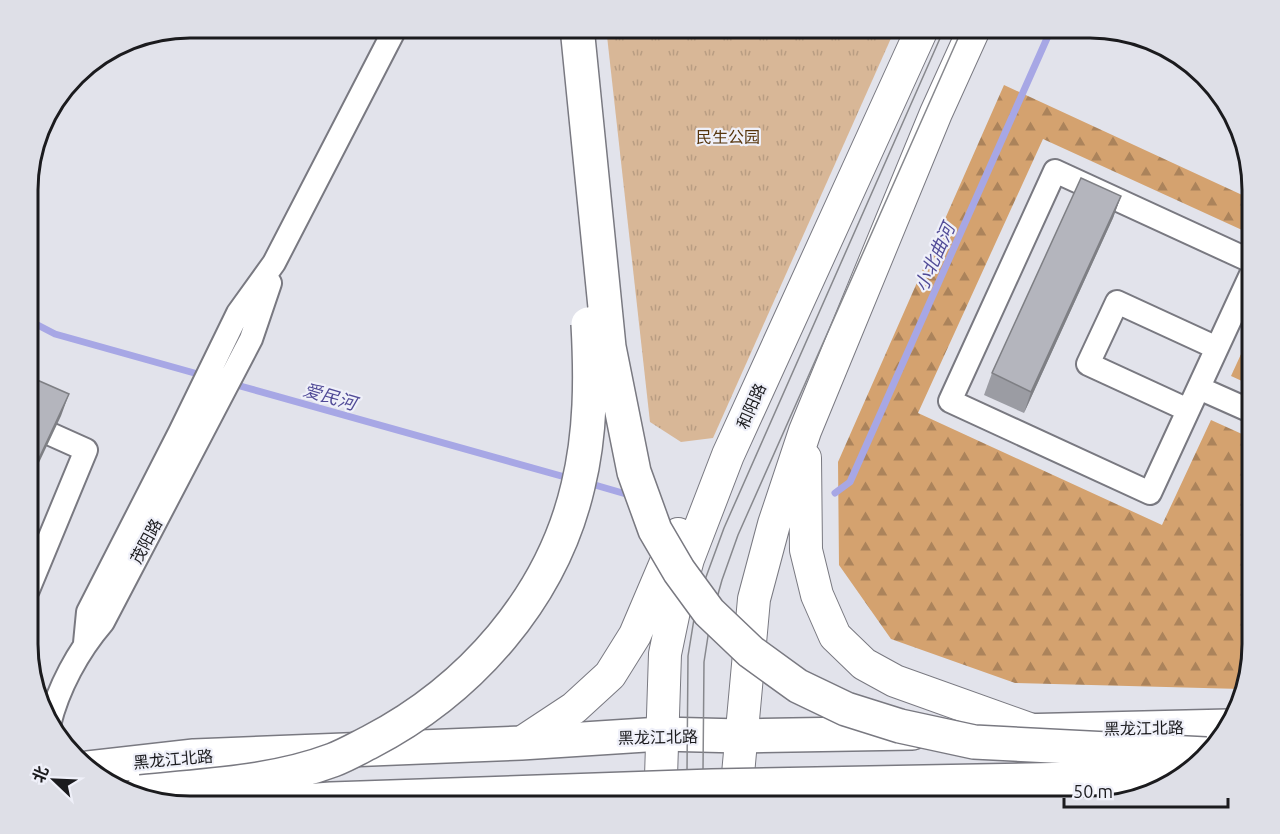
<svg xmlns="http://www.w3.org/2000/svg" width="1280" height="834" viewBox="0 0 1280 834" font-family="Ubuntu,'Noto Sans SC',sans-serif">
  <style>
    .forest { fill: url(#forest-firs) }
    .park { fill: url(#park-tufts) }
    .lines { fill: none; stroke-linecap: round; stroke-linejoin: round }
    .stream { stroke: #a7a7e5; stroke-width: 7 }
    .street-casing { stroke: #797981; stroke-width: 26 }
    .secondary-casing { stroke: #797981; stroke-width: 34 }
    .primary-casing { stroke: #797981; stroke-width: 36 }
    .street { stroke: #fff; stroke-width: 22 }
    .secondary { stroke: #fff; stroke-width: 32 }
    .primary { stroke: #fff; stroke-width: 33 }
    .tram { stroke: #87888d; stroke-width: 1.5 }
    .highway-bridge-casing { stroke: #797981; stroke-width: 36; stroke-linecap: butt }
    .highway-bridge { stroke: #fff; stroke-width: 33 }
    .wall { fill: #9b9ca3 }
    .shaded-wall { fill: #7e7f84 }
    .building { fill: #b4b5bd; stroke: #7e7f84; stroke-width: 1.5 }
    .labels { text-anchor: middle; dominant-baseline: central; stroke-width: 4.5; stroke-linejoin: round; paint-order: stroke }
    .park-label { font-size: 16px; fill: #56340b; stroke: #eff0f9 }
    .street-label { font-size: 16px; fill: #1b1b1e; stroke: #eff0f9 }
    .water-label { font-size: 18px; font-style: italic; fill: #514b97; stroke: #eff0f9 }
    .rim { fill: none; stroke: #1b1b1e; stroke-width: 3 }
  </style>
  <defs>
    <pattern id="forest-firs" width="22" height="20" patternUnits="userSpaceOnUse" patternTransform="scale(1.5)"><rect width="22" height="20" fill="#d4a26f"/><path d="M5 1l3.5 6h-7zM16 11l3.5 6h-7z" fill="#ab835b"/></pattern>
    <pattern id="park-tufts" width="24" height="20" patternUnits="userSpaceOnUse" patternTransform="scale(1.5)"><rect width="24" height="20" fill="#d8b797"/><path d="M3 7l-1-3M5 7V3M7 7l1-3M15 17l-1-3M17 17v-4M19 17l1-3" fill="none" stroke="#b99d82"/></pattern>
  </defs>
  <rect width="100%" height="100%" fill="#e2e3eb"/>
  <path class="forest" d="M 1004,85 L 1253,200 L 1253,235 L 1043,139 L 918,413 L 1162,525 L 1211,420 L 1253,439 L 1253,655 L 1241,689 L 1015,683 L 891,639 L 839,565 L 838,462 Z
    M 1253,328 L 1253,386 L 1231,376 Z"/>
  <path class="park" d="M 606,27 L 896,27 L 713,438 L 681,442 L 650,422 Z"/>
  <g class="lines">
    <path class="stream" d="M 28,320 L 55,334 L 205,376
      M 233,384 L 572,479
      M 588,483 L 626,494
      M 835,493 L 850,482 L 1052,27"/>
    <defs>
      <path id="street" d="M 1253,262 L 1055,171 L 950,401 L 1150,493 L 1253,270
        M 1199,388 L 1253,412
        M 1188,410 L 1088,364 L 1117,302 L 1217,348
        M 28,424 L 86,450 L 28,590
        M 85,643 L 88,612 L 180,432 L 238,313 L 274,263 L 396,27
        M 49,725 C 58,688 78,651 103,622 L 251,339 L 270,283"/>
      <path id="secondary" d="M 805,458 L 806,550 L 817,595 L 835,636 L 864,664 L 895,681 L 1035,731
        M 521,743 L 574,708 L 610,675 L 635,635 L 678,534
        M 660,807 L 665,654 L 675,606 L 688,559 L 728,455 L 923,27
        M 735,807 L 754,599 L 774,524 L 805,431 L 936,113 L 975,27"/>
      <path id="primary" d="M 1014,731 L 1229,726
        M 88,768 L 194,756 L 521,743 L 661,734 L 740,736 L 912,733"/>
    </defs>
    <use href="#street" class="street-casing"/>
    <use href="#secondary" class="secondary-casing"/>
    <use href="#primary" class="primary-casing"/>
    <use href="#street" class="street"/>
    <use href="#secondary" class="secondary"/>
    <use href="#primary" class="primary"/>
    <path class="tram" d="M 689,807 L 687,772 L 688,656 L 694,619 L 706,577 L 724,528 L 945,27
      M 706,807 L 703,771 L 704,662 L 710,623 L 722,580 L 738,535 L 963,27"/>
    <defs>
      <path id="highway-bridge" d="M 577,27 L 609,347 L 634,472 L 655,530 L 679,571 L 709,612 L 751,652 L 798,686 L 846,709 L 900,726 L 974,742 L 1206,754
        M 141,792 C 205,785 272,783 333,760 C 346,755 358,748 370,742 C 470,690 552,598 578,486 C 591,433 591,378 588,324
        M 230,807 L 331,799 L 712,786 L 1181,777"/>
    </defs>
    <use href="#highway-bridge" class="highway-bridge-casing"/>
    <use href="#highway-bridge" class="highway-bridge"/>
  </g>
  <path class="wall" d="M 1121,196 L 1113,218 L 1024,413 L 984,395 L 992,373 Z"/>
  <path class="shaded-wall" d="M 1121,196 L 1113,218 L 1024,413 L 1031,392 Z
    M 69,394 L 61,416 L 28,486 L 28,482 Z"/>
  <path class="building" d="M 1081,178 L 1121,196 L 1031,392 L 992,373 Z
    M 28,376 L 69,394 L 28,482 Z"/>
  <g class="labels">
    <g class="park-label">
      <text x="728" y="137">民生公园</text>
    </g>
    <g class="street-label">
      <text transform="translate(751 406) rotate(-66)">和阳路</text>
      <text transform="translate(146 541) rotate(-62)">茂阳路</text>
      <text transform="translate(1144 728) rotate(-1)">黑龙江北路</text>
      <text transform="translate(658 737) rotate(-1)">黑龙江北路</text>
      <text transform="translate(173 759) rotate(-5)">黑龙江北路</text>
    </g>
    <g class="water-label">
      <text transform="translate(934 257) rotate(-66)">小北曲河</text>
      <text transform="translate(330 396) rotate(16)">爱民河</text>
    </g>
  </g>
  <path d="M0 0H1280V834H0ZM190 38H1090A152 152 0 0 1 1242 190V644A152 152 0 0 1 1090 796H190A152 152 0 0 1 38 644V190A152 152 0 0 1 190 38Z" fill="#dedfe7" fill-rule="evenodd"/>
  <path class="rim" d="M190 38H1090A152 152 0 0 1 1242 190V644A152 152 0 0 1 1090 796H190A152 152 0 0 1 38 644V190A152 152 0 0 1 190 38Z"/>
  <g transform="translate(54 780) rotate(293)" stroke="#eff0f9" stroke-width="4.5" paint-order="stroke">
  <path d="M0-4.5L10 22L0 15L-10 22Z" fill="#1b1b1e"/>
  <text y="-9" font-size="16" font-weight="bold" text-anchor="middle" fill="#1b1b1e">北</text>
  </g>
  <path d="M1064 798v9h164v-9" fill="none" stroke="#1b1b1e" stroke-width="3"/>
  <text x="1073" y="798" font-size="18" fill="#1b1b1e" stroke="#eff0f9" stroke-width="4.5" paint-order="stroke">50 m</text>
</svg>
